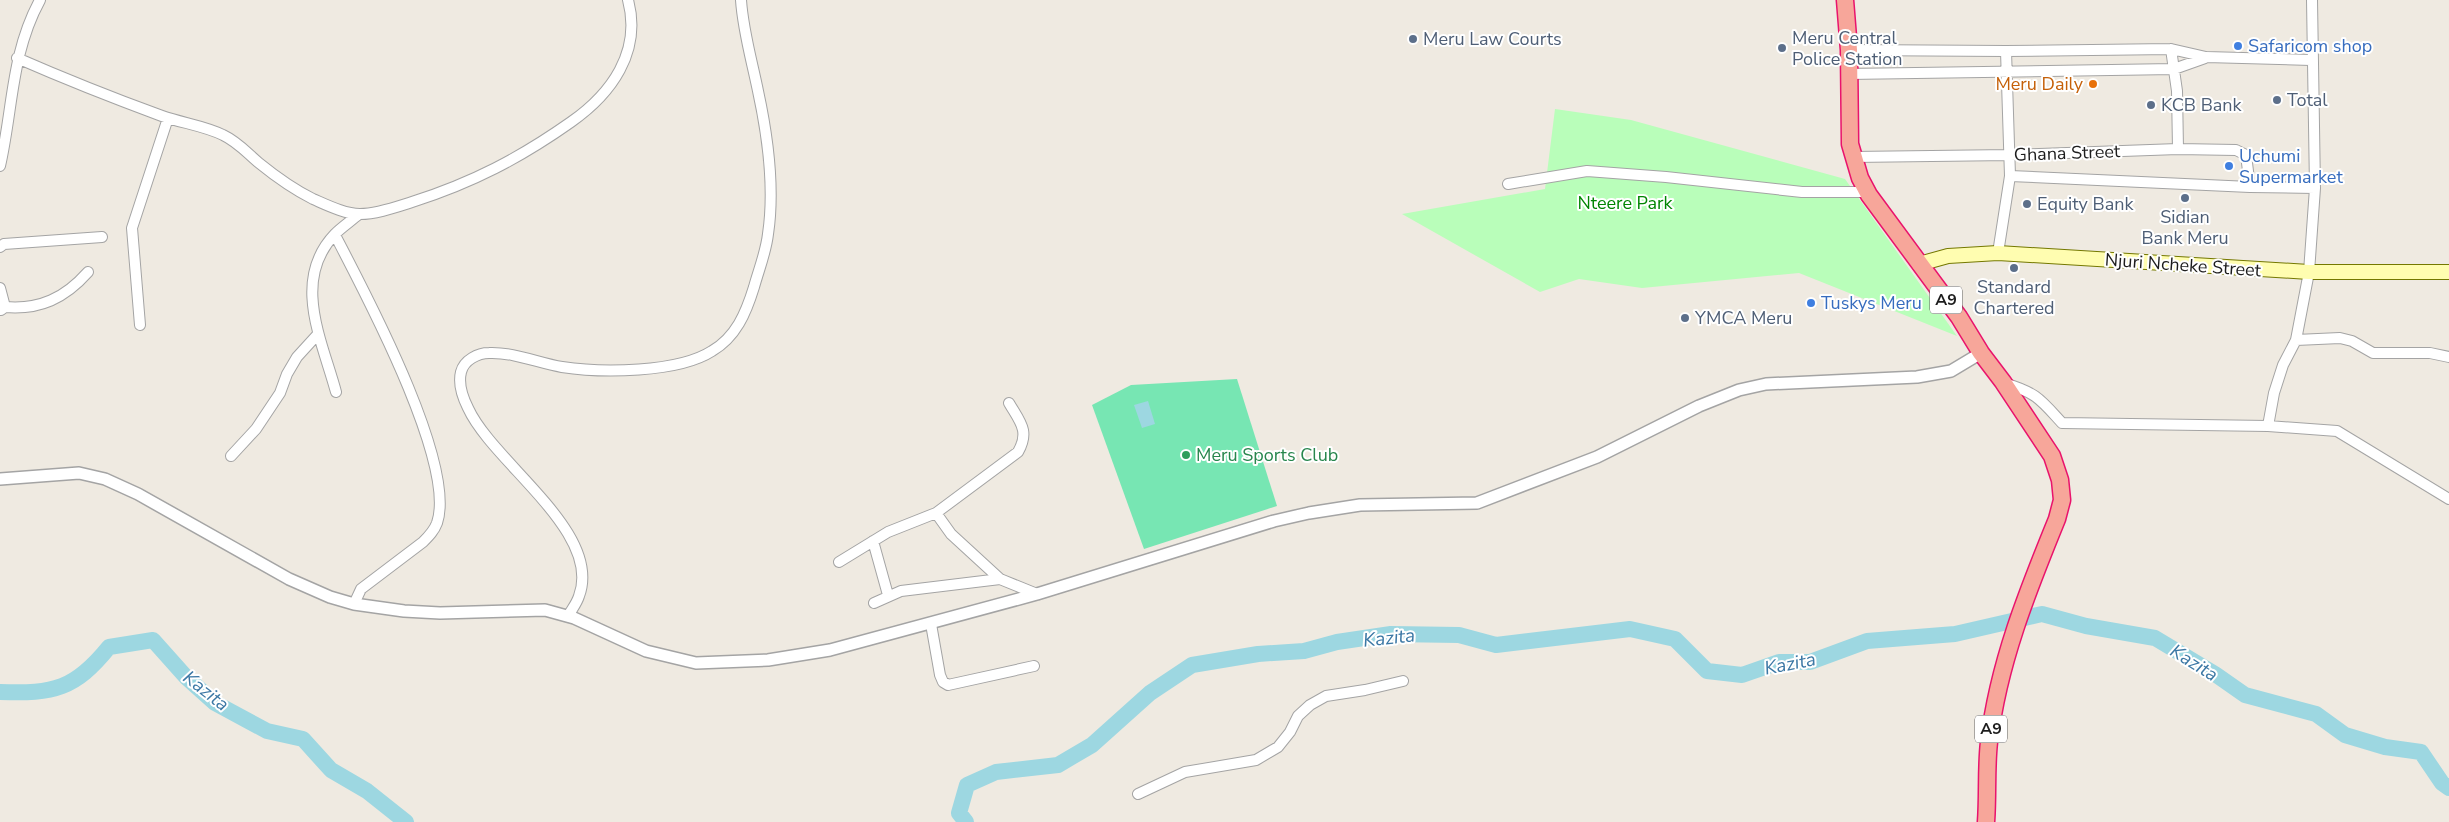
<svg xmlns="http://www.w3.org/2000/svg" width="2449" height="822" viewBox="0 0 2449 822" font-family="'Nunito Sans',sans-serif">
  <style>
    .park { fill: #b9feba }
    .pitch { fill: #77e6b3 }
    .water { fill: #9dd7e1 }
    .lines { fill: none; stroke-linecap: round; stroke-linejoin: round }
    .river { stroke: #9dd7e1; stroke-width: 16 }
    .minor-casing { stroke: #a4a4a4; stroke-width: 12 }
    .tertiary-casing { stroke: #a4a4a4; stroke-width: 14 }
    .secondary-casing { stroke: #747800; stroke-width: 16 }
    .trunk-casing { stroke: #e9136c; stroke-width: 19 }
    .minor { stroke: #fff; stroke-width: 10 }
    .tertiary { stroke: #fff; stroke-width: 11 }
    .secondary { stroke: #fffdb0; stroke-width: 14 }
    .trunk { stroke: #f7a69a; stroke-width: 16 }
    .service-dot { fill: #5c6f8a; stroke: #fff; stroke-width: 2 }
    .shop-dot { fill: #3f7fe0; stroke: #fff; stroke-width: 2 }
    .food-dot { fill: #e8710a; stroke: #fff; stroke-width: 2 }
    .leisure-dot { fill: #2e9e5b; stroke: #fff; stroke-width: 2 }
    .labels { text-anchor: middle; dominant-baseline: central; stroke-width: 4; stroke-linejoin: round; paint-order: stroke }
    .shield { fill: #fff; stroke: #616161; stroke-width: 1 }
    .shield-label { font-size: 16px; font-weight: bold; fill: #1d1d1d }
    .service-label { font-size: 18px; fill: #4e5e75; stroke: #fff; text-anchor: start }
    .shop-label { font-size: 18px; fill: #366cbe; stroke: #fff; text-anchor: start }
    .food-label { font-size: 18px; fill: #c56008; stroke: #fff; text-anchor: end }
    .street-label { font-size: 18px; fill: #1d1d1d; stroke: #fff }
    .park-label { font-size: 18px; fill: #018502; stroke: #fff }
    .leisure-label { font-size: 18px; fill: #27864d; stroke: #fff; text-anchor: start }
    .water-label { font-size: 19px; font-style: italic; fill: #3c78a5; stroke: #fff }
  </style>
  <rect width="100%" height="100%" fill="#efeae1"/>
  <path class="park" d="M 1555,109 L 1631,120 L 1845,179 L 1957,336 L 1799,273 L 1642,288 L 1579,279 L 1540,292 L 1402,214 L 1545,189 Z"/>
  <path class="pitch" d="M 1237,379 L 1277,506 L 1144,549 L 1092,405 L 1131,385 Z"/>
  <path class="water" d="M 1148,401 L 1155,424 L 1142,428 L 1134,405 Z"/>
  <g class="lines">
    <path class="river" d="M 0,692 C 54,694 75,689 109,647 L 153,640 L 186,677 L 215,703 L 267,731 L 303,739 L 331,770 L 367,791 L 406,822
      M 966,822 L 959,813 L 967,785 L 996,772 L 1058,765 L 1092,745 L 1150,693 L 1192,665 L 1258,654 L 1304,651 L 1337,642 L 1391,634 L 1459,635 L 1496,645 L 1630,629 L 1675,639 L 1707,671 L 1742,675 L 1779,662 L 1810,662 L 1867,641 L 1955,634 L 2042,614 L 2086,626 L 2155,638 L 2215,674 L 2245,695 L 2316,714 L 2345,735 L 2385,747 L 2421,752 L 2442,783 L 2449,788"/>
    <defs>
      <path id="minor" d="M 2171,49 L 2177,91 L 2178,149
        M 1849,50 L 2006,51 L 2171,49 L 2206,57 L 2311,60
        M 17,58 C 65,79 113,98 162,116 C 182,123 205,126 223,135 C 238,142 247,153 259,163 C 275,176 295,190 313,199 C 327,205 345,214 360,214 C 377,214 396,207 412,202 C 472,183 520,158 571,122 C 611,94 642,52 628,0
        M 1848,74 L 2174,69 L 2205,58
        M 1853,157 L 2010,155 L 2178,149 L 2236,150 L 2246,155 L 2250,187
        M 0,166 C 13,109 11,53 40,0
        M 2010,176 L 2250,187 L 2315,188
        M 1508,184 L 1587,171 L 1666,177 L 1802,192 L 1868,192
        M 335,235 C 364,291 457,464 437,523 C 434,531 429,536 423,542 L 361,589 L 354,604
        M 0,247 L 4,244 L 102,237
        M 1998,253 L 2010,176 L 2006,51
        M 0,288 L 5,307 L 1,310
        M 5,307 C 40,310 65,298 88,272
        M 140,325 L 132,228 L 168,118
        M 2296,340 L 2340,338 L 2352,341 L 2373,353 L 2430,353 L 2449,357
        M 2004,383 C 2037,393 2040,399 2062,423 L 2268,426 L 2337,431 L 2449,499
        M 336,392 C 322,340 291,280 335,234 C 342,227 351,221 359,214
        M 2268,426 L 2274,393 L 2283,365 L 2296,340 L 2309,272 L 2315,188 L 2312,0
        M 231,456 L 256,429 L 280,393 L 287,374 L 297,357 L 318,334
        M 936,513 L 1018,452 C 1030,431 1020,422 1009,403
        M 873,541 L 888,595
        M 839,562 L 888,532 L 936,513 L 951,534 L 1000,579 L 1037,594
        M 874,603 L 901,591 L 1000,579
        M 568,616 C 572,609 577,603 579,596 C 603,532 493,463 468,408 C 463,398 458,384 461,372 C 464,360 478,353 489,353 C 514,352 538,363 562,367 C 601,373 678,373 712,351 C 736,337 746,313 754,287 C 759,269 766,252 768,234 C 775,187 768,137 758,91 C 752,61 743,31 741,0
        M 931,624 L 940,675 L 943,682 L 948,685 L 1034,666
        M 1138,794 L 1185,772 L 1256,760 L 1278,747 L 1290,732 L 1298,716 L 1310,705 L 1326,696 L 1365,690 L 1403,681"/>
      <path id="tertiary" d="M 0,479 L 79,473 L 105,479 L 138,494 L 289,579 L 330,597 L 354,604 L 404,611 L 440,613 L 545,610 L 574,618 L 646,651 L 696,663 L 768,660 L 830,650 L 1037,594 L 1274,521 L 1309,513 L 1360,505 L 1477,503 L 1597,457 L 1699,406 L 1739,390 L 1766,384 L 1917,377 L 1951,371 L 1981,353"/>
      <path id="secondary" d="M 1919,264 L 1948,256 L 1998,253 L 2309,272 L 2449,272"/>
      <path id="trunk" d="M 1845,0 L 1849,50 L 1850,144 L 1860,178 L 1869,195 L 1959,317 L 1981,353 L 2003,382 L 2052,456 L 2060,480 L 2062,500 L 2057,519 C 2028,590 1998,664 1989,742 C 1986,768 1988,795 1986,822"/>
    </defs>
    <use href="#minor" class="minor-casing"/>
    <use href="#tertiary" class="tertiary-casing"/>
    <use href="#secondary" class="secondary-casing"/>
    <use href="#trunk" class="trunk-casing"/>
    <use href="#minor" class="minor"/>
    <use href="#tertiary" class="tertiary"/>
    <use href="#secondary" class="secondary"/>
    <use href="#trunk" class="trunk"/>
  </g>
  <g class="service-dot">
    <circle cx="1413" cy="39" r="5"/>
    <circle cx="1782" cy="48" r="5"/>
    <circle cx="2277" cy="100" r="5"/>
    <circle cx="2151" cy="105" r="5"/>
    <circle cx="2185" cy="198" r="5"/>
    <circle cx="2027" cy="204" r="5"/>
    <circle cx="2014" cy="268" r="5"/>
    <circle cx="1685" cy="318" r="5"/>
  </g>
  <g class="shop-dot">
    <circle cx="2238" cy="46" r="5"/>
    <circle cx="2229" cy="166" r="5"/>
    <circle cx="1811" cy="303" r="5"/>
  </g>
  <circle class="food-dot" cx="2093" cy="84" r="5"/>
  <circle class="leisure-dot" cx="1186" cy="455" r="5"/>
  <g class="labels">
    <g class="shield">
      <rect x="1930" y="286.5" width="32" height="27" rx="4"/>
      <rect x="1975" y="715.5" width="32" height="27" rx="4"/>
    </g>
    <g class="shield-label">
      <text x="1946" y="300">A9</text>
      <text x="1991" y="729">A9</text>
    </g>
    <g class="service-label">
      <text x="1792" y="38">Meru Central<tspan x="1792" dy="21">Police Station</tspan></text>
      <text x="1423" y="39">Meru Law Courts</text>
      <text x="2287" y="100">Total</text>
      <text x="2161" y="105">KCB Bank</text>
      <text x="2037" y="204">Equity Bank</text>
      <text x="2185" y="217" text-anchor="middle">Sidian<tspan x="2185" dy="21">Bank Meru</tspan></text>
      <text x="2014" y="287" text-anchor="middle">Standard<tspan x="2014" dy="21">Chartered</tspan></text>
      <text x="1695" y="318">YMCA Meru</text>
    </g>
    <g class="shop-label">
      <text x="2248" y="46">Safaricom shop</text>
      <text x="2239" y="156">Uchumi<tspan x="2239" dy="21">Supermarket</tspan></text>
      <text x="1821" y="303">Tuskys Meru</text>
    </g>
    <g class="food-label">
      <text x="2083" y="84">Meru Daily</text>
    </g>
    <g class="street-label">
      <text transform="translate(2067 153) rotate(-2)">Ghana Street</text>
      <text transform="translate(2183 265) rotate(4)">Njuri Ncheke Street</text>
    </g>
    <g class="park-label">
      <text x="1625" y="203">Nteere Park</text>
    </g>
    <g class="leisure-label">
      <text x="1196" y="455">Meru Sports Club</text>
    </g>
    <g class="water-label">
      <text transform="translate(1389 638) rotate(-6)">Kazita</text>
      <text transform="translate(2194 663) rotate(32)">Kazita</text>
      <text transform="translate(1790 664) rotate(-11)">Kazita</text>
      <text transform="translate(206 691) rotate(38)">Kazita</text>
    </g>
  </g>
</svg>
